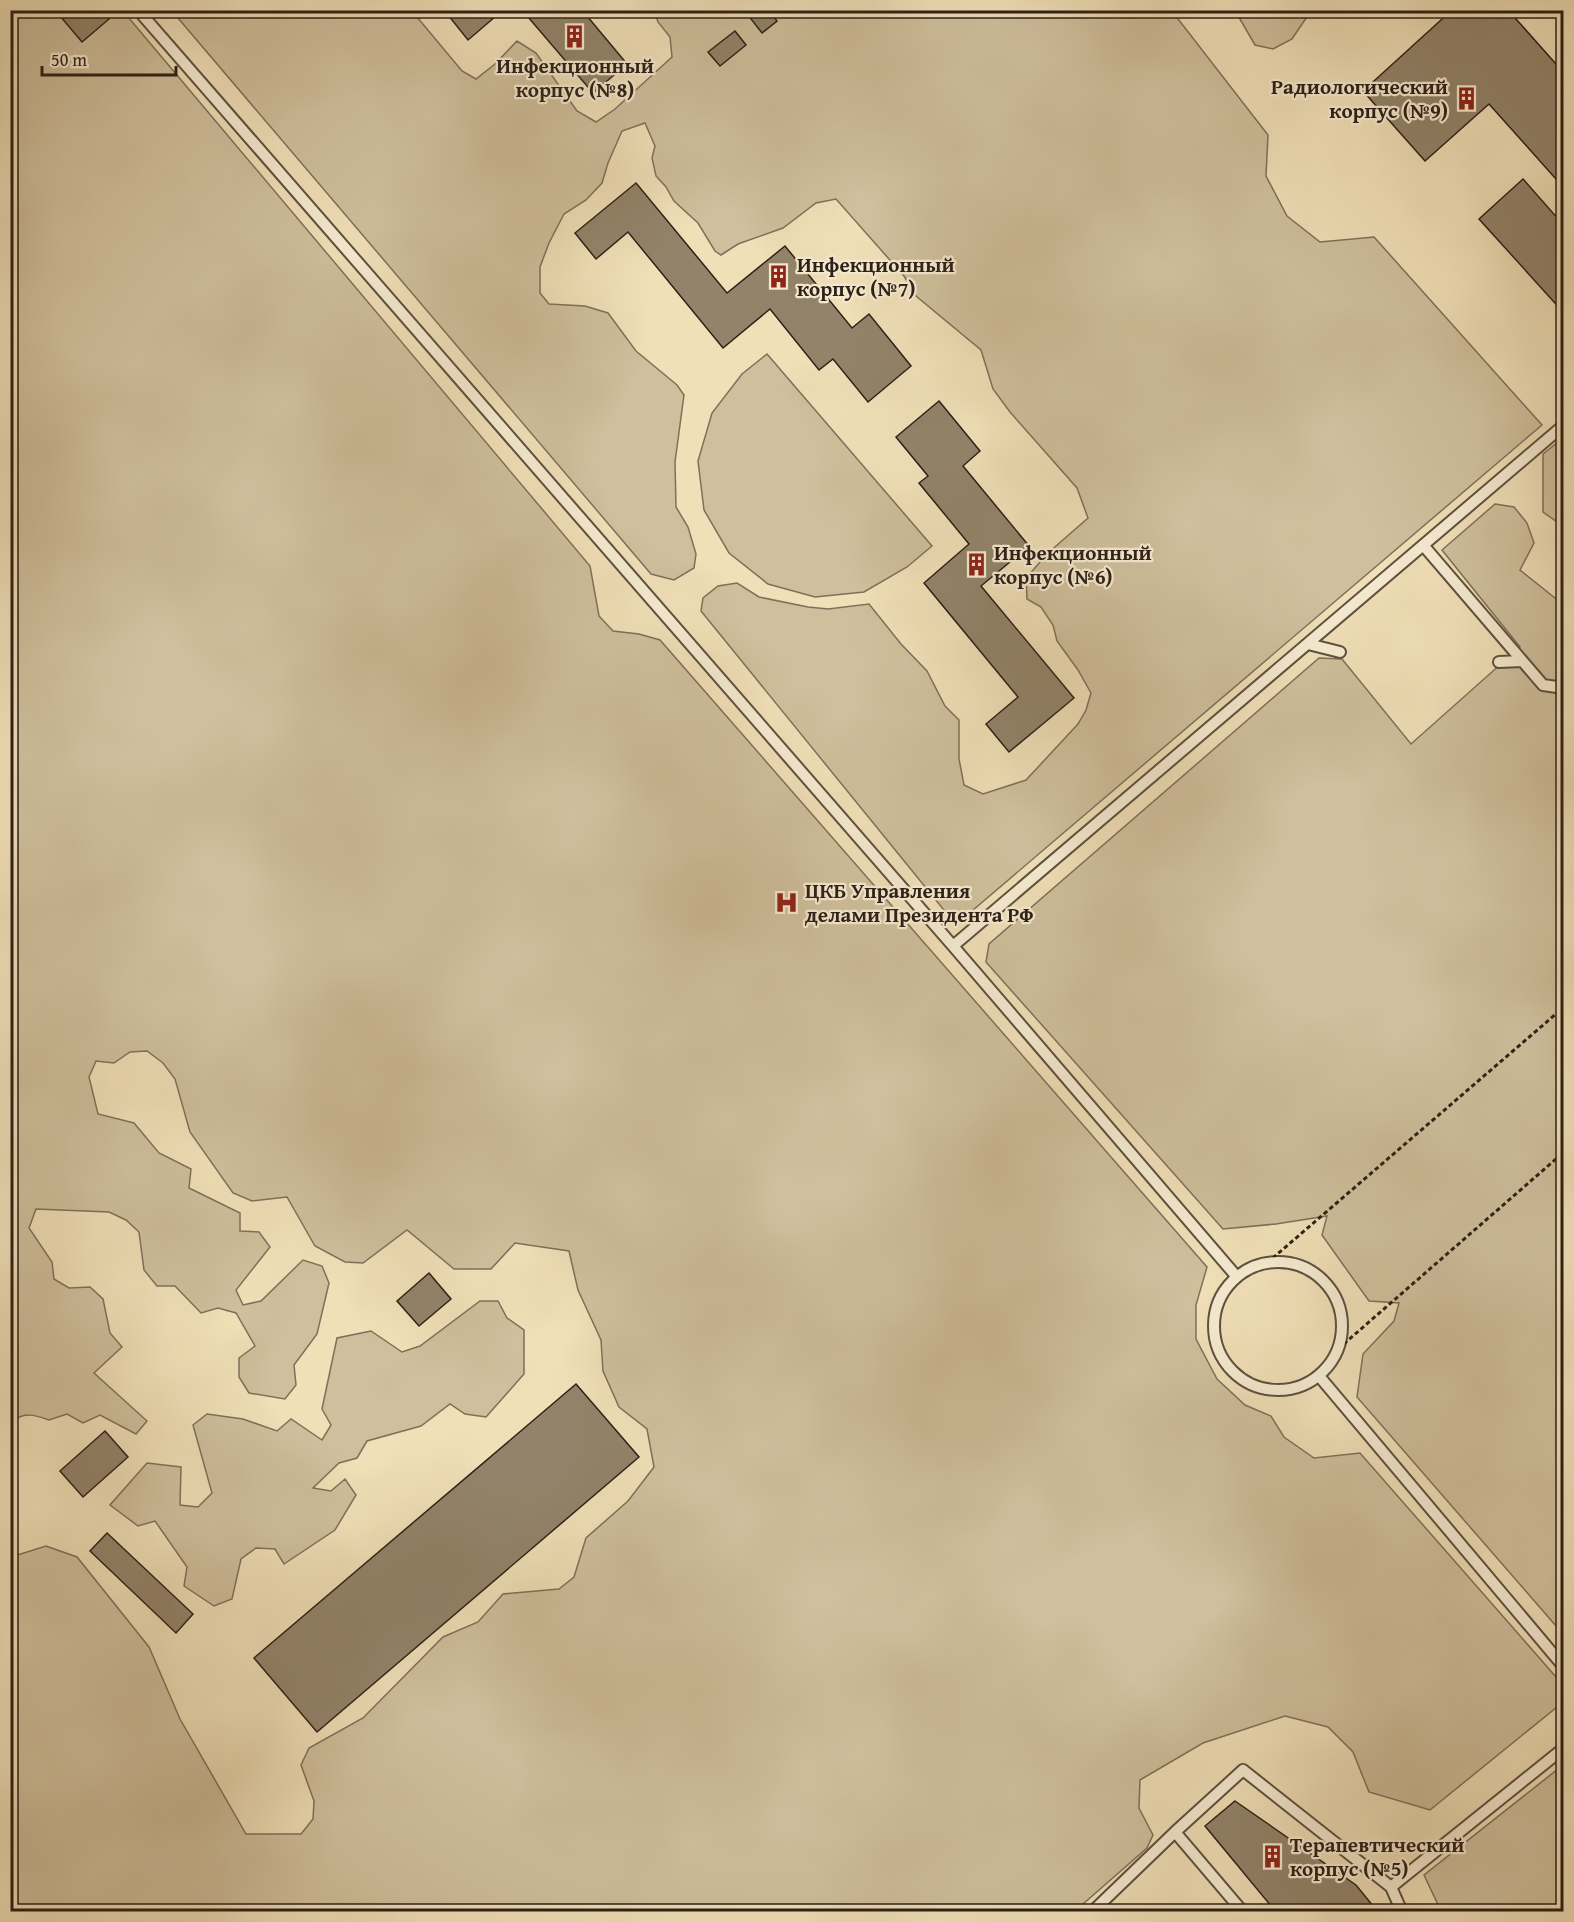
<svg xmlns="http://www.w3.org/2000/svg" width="1574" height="1922" viewBox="0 0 1574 1922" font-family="'Gentium Book Plus',serif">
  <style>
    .green { fill: #cfbf9c; stroke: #7e705a; stroke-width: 1.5 }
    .building { fill: #92836a; stroke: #2d2017; stroke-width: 1.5 }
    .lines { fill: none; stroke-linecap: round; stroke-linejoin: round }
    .lane-casing { stroke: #5e503f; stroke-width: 14 }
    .path { stroke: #2d2017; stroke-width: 3; stroke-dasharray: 4.5 3; stroke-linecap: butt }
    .lane { stroke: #f5ead0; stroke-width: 10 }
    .labels { text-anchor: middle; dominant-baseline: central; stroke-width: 4.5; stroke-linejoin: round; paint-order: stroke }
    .poi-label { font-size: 21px; font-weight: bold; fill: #2d2017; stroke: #f5ead0; text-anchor: start }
  </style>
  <rect width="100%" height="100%" fill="#f0dfb7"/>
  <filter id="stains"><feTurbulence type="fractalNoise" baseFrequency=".00333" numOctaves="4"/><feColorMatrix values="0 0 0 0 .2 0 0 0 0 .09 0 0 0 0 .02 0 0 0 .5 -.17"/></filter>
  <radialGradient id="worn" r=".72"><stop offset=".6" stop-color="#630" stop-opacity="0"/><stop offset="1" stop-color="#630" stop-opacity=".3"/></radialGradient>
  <path class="green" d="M 1116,10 L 1126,18 L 1175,15 L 1268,135 L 1266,176 L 1287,216 L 1320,242 L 1374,237 L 1542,425 L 966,916 L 948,915 L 701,611 L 703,598 L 718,586 L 737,583 L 759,597 L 808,607 L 828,609 L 869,604 L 901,644 L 927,671 L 945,706 L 959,720 L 959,759 L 964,785 L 983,794 L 1026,780 L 1078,724 L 1086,710 L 1091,693 L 1078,670 L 1057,641 L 1053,625 L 1041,607 L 1027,599 L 1026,578 L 1048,553 L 1088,518 L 1077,488 L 1010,412 L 993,389 L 981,350 L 916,296 L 904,276 L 836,199 L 816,203 L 783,228 L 738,244 L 721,255 L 715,251 L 698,223 L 674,201 L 666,187 L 656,176 L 652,158 L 655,146 L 645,123 L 622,131 L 608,163 L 602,183 L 586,200 L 564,214 L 549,243 L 540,267 L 540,293 L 549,304 L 585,306 L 608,313 L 636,351 L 677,385 L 684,395 L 675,462 L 676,507 L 688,527 L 696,554 L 694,568 L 674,580 L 651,574 L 172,11 L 412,11 L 462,71 L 476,79 L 495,64 L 517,41 L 536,53 L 577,111 L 596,122 L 615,109 L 672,57 L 670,37 L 658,22 L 654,11 Z
    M 11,11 L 123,11 L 590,566 L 599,616 L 613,631 L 639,634 L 660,640 L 1207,1267 L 1196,1305 L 1196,1339 L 1217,1379 L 1245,1405 L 1271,1416 L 1284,1437 L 1314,1458 L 1360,1453 L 1563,1685 L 1563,1692 L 1557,1707 L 1430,1810 L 1369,1792 L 1353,1752 L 1328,1727 L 1285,1716 L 1203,1743 L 1140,1780 L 1139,1808 L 1153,1835 L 1147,1848 L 1075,1911 L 11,1911 L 11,1557 L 46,1546 L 77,1557 L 149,1647 L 180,1719 L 246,1834 L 301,1834 L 313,1819 L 314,1801 L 301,1765 L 309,1748 L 363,1718 L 443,1637 L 478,1622 L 503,1594 L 559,1589 L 574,1577 L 586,1538 L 628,1501 L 654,1467 L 647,1429 L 619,1407 L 603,1371 L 601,1340 L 578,1290 L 569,1251 L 515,1243 L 491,1269 L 454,1269 L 407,1230 L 363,1263 L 345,1262 L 315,1246 L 287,1197 L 252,1201 L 233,1193 L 190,1132 L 175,1079 L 163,1063 L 147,1051 L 130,1052 L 114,1063 L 96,1061 L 89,1077 L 98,1114 L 134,1123 L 159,1153 L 191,1169 L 189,1188 L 240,1213 L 240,1231 L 259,1232 L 270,1247 L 236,1290 L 243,1305 L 261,1301 L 303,1260 L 322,1266 L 329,1283 L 317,1334 L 294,1365 L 296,1385 L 285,1399 L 249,1393 L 239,1377 L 239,1358 L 255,1346 L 236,1313 L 218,1308 L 201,1313 L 175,1286 L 157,1286 L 144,1270 L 139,1232 L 126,1220 L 109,1212 L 36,1209 L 29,1228 L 52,1262 L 54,1279 L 69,1288 L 90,1287 L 103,1299 L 110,1333 L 122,1347 L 94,1373 L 147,1421 L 136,1434 L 100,1415 L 83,1423 L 67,1414 L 49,1420 C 35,1415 23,1411 11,1423 Z
    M 1237,11 L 1237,10 L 1311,11 L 1292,39 L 1273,49 L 1255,45 L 1237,14 Z
    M 767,354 L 932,546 L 907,567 L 864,592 L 815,597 L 768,584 L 729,553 L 704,510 L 698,461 L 712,413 L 742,374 Z
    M 1563,438 L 1563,526 L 1543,512 L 1543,454 Z
    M 1495,504 L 1514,507 L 1527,523 L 1534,543 L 1520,570 L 1555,598 L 1564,594 L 1563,1634 L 1357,1397 L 1363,1354 L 1394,1321 L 1399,1303 L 1369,1301 L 1322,1235 L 1327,1216 L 1276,1224 L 1223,1229 L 986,962 L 989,944 L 1319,658 L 1342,659 L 1411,744 L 1520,647 L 1442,550 Z
    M 480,1301 L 498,1301 L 507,1318 L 524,1330 L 524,1374 L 486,1417 L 465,1414 L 450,1404 L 421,1426 L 367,1441 L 357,1458 L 339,1463 L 313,1488 L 331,1491 L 345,1479 L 356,1495 L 335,1530 L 284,1564 L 275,1549 L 256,1548 L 241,1559 L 232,1599 L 214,1606 L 184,1586 L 187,1567 L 155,1521 L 138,1526 L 110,1505 L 147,1463 L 181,1467 L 180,1505 L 198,1507 L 212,1493 L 193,1425 L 207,1414 L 243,1419 L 277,1431 L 291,1419 L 322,1440 L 331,1425 L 322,1409 L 337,1338 L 371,1331 L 402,1352 L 420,1346 Z
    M 1563,1765 L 1563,1911 L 1441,1911 L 1424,1875 Z"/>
  <path class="building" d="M 55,10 L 101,10 L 109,19 L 82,42 Z
    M 444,10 L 503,10 L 468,40 Z
    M 522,10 L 582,10 L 627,64 L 593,93 Z
    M 744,10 L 769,10 L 777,21 L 762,33 Z
    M 1452,10 L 1508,10 L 1564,73 L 1564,188 L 1489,104 L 1425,161 L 1363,91 Z
    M 735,31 L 746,45 L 720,66 L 708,52 Z
    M 1523,179 L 1559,220 L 1564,215 L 1564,313 L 1479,219 Z
    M 636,183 L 727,293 L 785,246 L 852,328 L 869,314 L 911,366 L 868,402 L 833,359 L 819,370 L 770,309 L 723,348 L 628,232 L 596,259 L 575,233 Z
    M 939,401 L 980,451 L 963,466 L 1029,546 L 981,586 L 1074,698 L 1009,752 L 986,724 L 1018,697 L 924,583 L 969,544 L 919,483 L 928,476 L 896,437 Z
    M 429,1273 L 451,1299 L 419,1326 L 397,1301 Z
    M 576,1384 L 639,1457 L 317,1732 L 254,1658 Z
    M 105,1431 L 128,1457 L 83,1497 L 60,1471 Z
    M 107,1533 L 193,1614 L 176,1633 L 90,1551 Z
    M 1235,1801 L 1356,1885 L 1378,1912 L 1276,1912 L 1205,1826 Z"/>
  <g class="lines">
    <defs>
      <path id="lane" d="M 138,10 L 953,946 L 1237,1277
        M 1423,545 L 1543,685 L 1564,688
        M 1308,644 L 1340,652
        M 1499,662 L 1522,661
        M 953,946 L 1564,425
        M1214 1326a64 64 0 1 1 128 0a64 64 0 1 1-128 0Z
        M 1319,1376 L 1564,1667
        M 1391,1887 L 1564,1748
        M 1092,1912 L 1175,1832
        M 1243,1912 L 1175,1832 L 1243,1770 L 1391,1887 L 1402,1912"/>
    </defs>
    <use href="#lane" class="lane-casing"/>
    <path class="path" d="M 1557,701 L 1564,709
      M 1267,1263 L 1564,1007
      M 1338,1349 L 1564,1152"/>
    <use href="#lane" class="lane"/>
  </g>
  <defs>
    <symbol id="building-bare" viewBox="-9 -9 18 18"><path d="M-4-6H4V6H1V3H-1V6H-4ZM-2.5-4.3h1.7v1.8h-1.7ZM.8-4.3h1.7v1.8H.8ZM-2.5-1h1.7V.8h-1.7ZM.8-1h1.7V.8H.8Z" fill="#8f2418" stroke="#f5ead0" stroke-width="2.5" paint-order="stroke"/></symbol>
    <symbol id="hospital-bare" viewBox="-9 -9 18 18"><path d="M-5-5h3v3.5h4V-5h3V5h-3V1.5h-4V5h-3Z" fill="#8f2418" stroke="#f5ead0" stroke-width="2.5" paint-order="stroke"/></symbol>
  </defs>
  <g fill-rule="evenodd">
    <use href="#building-bare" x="558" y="20" width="33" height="33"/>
    <use href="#building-bare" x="1450" y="82" width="33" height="33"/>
    <use href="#building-bare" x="762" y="260" width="33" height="33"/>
    <use href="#building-bare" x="960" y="548" width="33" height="33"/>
    <use href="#hospital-bare" x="770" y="886" width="33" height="33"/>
    <use href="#building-bare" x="1256" y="1840" width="33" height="33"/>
  </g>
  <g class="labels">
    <g class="poi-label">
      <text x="575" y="65" text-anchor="middle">Инфекционный<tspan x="575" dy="24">корпус (№8)</tspan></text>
      <text x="1448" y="86" text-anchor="end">Радиологический<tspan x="1448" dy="24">корпус (№9)</tspan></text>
      <text x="797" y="264">Инфекционный<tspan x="797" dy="24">корпус (№7)</tspan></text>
      <text x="994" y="552">Инфекционный<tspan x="994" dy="24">корпус (№6)</tspan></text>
      <text x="805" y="890">ЦКБ Управления<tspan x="805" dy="24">делами Президента РФ</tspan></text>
      <text x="1290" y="1844">Терапевтический<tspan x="1290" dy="24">корпус (№5)</tspan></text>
    </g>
  </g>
  <rect width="1574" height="1922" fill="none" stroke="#f0dfb7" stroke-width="36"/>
  <rect x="12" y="12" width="1550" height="1898" fill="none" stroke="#2d2017" stroke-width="3"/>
  <rect x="18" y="18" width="1538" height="1886" fill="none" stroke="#2d2017" stroke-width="1.5"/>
  <path d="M42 66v9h134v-9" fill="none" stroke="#2d2017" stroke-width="3"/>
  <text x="51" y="66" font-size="18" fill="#2d2017" stroke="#f5ead0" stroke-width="4.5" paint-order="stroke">50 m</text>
  <rect width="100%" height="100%" filter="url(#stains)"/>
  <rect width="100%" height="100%" fill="url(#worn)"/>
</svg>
